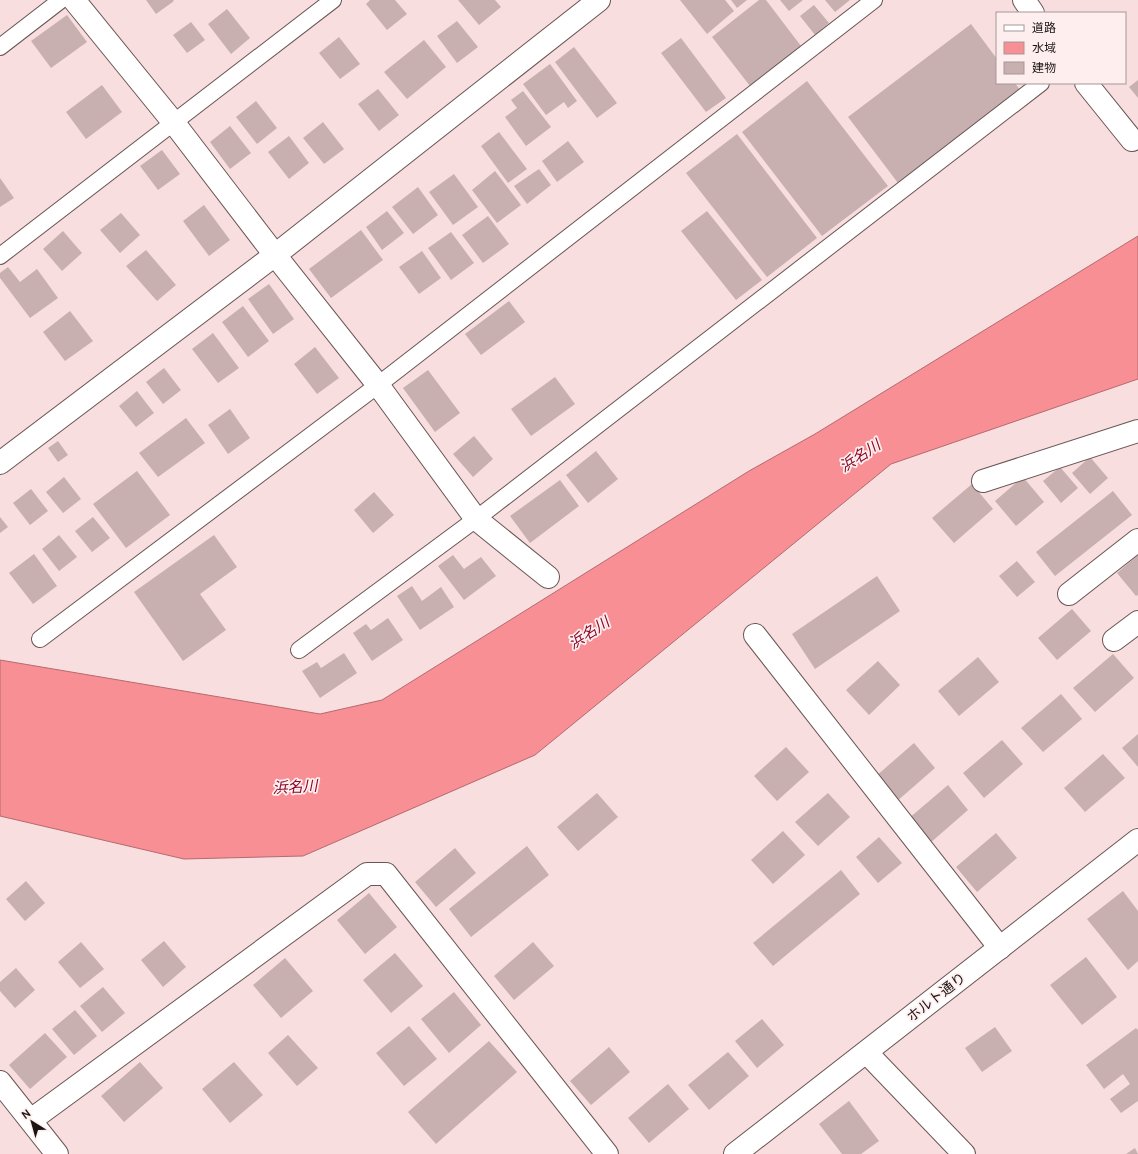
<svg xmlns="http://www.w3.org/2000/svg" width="1138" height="1154" viewBox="0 0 1138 1154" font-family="Cabin,'Noto Sans JP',sans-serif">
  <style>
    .water { fill: #f78f94; stroke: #b56a6e }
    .building { fill: #c9b0b0 }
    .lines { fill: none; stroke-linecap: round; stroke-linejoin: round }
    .lane-casing { stroke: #6b5555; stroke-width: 18 }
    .street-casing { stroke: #6b5555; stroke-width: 24 }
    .secondary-casing { stroke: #6b5555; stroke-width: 24 }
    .lane { stroke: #fff; stroke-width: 16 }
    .street { stroke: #fff; stroke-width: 22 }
    .secondary { stroke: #fff; stroke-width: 22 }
    .labels { text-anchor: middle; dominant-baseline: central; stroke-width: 3.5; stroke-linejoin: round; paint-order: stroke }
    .street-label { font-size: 14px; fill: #1c1414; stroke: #feeeee }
    .water-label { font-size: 15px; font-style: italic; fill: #880728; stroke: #feeeee }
  </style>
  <rect width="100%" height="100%" fill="#f8dede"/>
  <path class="water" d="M 1138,236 L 1138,379 L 891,464 L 535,755 L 303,856 L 184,859 L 0,816 L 0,660 L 320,714 L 382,700 L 749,471 L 815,434 Z"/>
  <path class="building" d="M 146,0 L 173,0 L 174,1 L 156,14 Z
    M 370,0 L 395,0 L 407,14 L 387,30 L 366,4 Z
    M 458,0 L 495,0 L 501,7 L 479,25 Z
    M 680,0 L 725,0 L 734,11 L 707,34 Z
    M 731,0 L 747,0 L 737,8 Z
    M 759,0 L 766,0 L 801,46 L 750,86 L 712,37 Z
    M 780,0 L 803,0 L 789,11 Z
    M 825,0 L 850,0 L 835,12 Z
    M 814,5 L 829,23 L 815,35 L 800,16 Z
    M 227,9 L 250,38 L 231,54 L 208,24 Z
    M 67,15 L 87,42 L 51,68 L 31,41 Z
    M 457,21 L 478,47 L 457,63 L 437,36 Z
    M 191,22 L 205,40 L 187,53 L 173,35 Z
    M 971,24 L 997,59 L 997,83 L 1015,83 L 1020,90 L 898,183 L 848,117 Z
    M 339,37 L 360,64 L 340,79 L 319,53 Z
    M 681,38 L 726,98 L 706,112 L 661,53 Z
    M 424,40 L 446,67 L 407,99 L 384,72 Z
    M 574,47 L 617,103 L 597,118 L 555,62 Z
    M 550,64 L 577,101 L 568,108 L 564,102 L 546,115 L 523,84 Z
    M 1138,80 L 1138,98 L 1129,87 Z
    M 807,81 L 888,186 L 822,236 L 742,132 Z
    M 102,85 L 122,112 L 86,139 L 66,112 Z
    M 378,89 L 399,115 L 379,131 L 358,104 Z
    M 523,91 L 551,127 L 526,146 L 505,117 L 517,108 L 511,100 Z
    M 256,101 L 277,128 L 257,144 L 236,117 Z
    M 323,122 L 344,149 L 324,164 L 303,138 Z
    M 230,126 L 251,153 L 230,169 L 210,142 Z
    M 499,132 L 527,169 L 508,183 L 481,146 Z
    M 737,134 L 817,238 L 767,277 L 686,173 Z
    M 289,136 L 309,163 L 289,179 L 268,152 Z
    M 568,141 L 584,162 L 557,182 L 542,161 Z
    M 162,150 L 180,174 L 158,190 L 140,166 Z
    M 539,169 L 551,185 L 527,204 L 514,186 Z
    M 495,171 L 521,205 L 497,223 L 472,190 Z
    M 454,174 L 478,207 L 453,225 L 429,192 Z
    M 0,178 L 14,198 L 0,207 Z
    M 418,187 L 438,215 L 413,234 L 392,207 Z
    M 204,205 L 230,240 L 209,256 L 183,221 Z
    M 387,211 L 404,233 L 382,250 L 366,227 Z
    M 707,211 L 762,280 L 736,300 L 681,231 Z
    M 121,213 L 140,235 L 120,253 L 100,230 Z
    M 488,216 L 509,244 L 483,263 L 462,235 Z
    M 361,230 L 383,260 L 331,298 L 309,269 Z
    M 63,231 L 82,253 L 62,271 L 43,249 Z
    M 451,232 L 474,263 L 451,280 L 428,248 Z
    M 146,250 L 176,285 L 157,301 L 126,266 Z
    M 422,251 L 441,278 L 419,294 L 399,267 Z
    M 8,267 L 20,282 L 37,269 L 58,298 L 30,318 L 0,278 L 0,273 Z
    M 269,284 L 294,319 L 273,334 L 248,299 Z
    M 509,301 L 525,322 L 481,355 L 465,334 Z
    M 243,306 L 269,341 L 248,357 L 222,322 Z
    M 70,311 L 93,341 L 65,361 L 43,332 Z
    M 213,333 L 239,368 L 218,383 L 192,349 Z
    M 315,347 L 339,378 L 317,394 L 294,364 Z
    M 164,368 L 181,390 L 163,404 L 146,382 Z
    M 428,370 L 460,413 L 435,432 L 403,388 Z
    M 555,377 L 575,404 L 531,436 L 511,409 Z
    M 137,391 L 154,413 L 136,427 L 119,406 Z
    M 230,409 L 250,438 L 228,454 L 208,425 Z
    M 186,418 L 205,443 L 158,477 L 139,453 Z
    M 474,436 L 493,459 L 473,477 L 453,454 Z
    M 58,441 L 68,455 L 58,462 L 48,448 Z
    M 596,451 L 618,479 L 588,503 L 566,475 Z
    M 1090,457 L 1108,478 L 1090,494 L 1072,473 Z
    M 1060,467 L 1078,488 L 1061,503 L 1043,481 Z
    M 137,471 L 170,515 L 126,548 L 93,504 Z
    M 64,477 L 81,499 L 63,513 L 46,492 Z
    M 1023,477 L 1044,502 L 1016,526 L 995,501 Z
    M 560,480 L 579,506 L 530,543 L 510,516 Z
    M 972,484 L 993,509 L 954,543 L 932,518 Z
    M 31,489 L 48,511 L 30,525 L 13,503 Z
    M 1113,491 L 1132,515 L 1055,576 L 1036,552 Z
    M 374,492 L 394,515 L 373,533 L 354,510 Z
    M 0,517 L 8,527 L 0,533 Z
    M 93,517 L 110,538 L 92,552 L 75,531 Z
    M 59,535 L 77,557 L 59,571 L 42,549 Z
    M 214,535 L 237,567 L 200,594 L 226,630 L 183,661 L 134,592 Z
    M 34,554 L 57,586 L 33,604 L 9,573 Z
    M 453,555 L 464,569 L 481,557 L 496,576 L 464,600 L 438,566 Z
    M 1138,555 L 1138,595 L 1136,596 L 1117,573 Z
    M 1017,561 L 1035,582 L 1017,597 L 999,576 Z
    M 877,576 L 900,611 L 815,669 L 792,634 Z
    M 412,586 L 422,601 L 441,587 L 454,607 L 420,630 L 397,596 Z
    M 1072,609 L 1091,631 L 1057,660 L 1038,638 Z
    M 388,618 L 403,640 L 372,661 L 353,633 L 366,624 L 371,630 Z
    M 344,653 L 357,673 L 320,698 L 302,671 L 317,662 L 321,668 Z
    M 1113,654 L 1134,678 L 1095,712 L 1073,688 Z
    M 978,657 L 999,682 L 959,716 L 938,691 Z
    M 878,661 L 900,685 L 869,715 L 846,690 Z
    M 1061,694 L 1082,719 L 1043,752 L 1021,728 Z
    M 1138,734 L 1138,767 L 1122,748 Z
    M 1002,740 L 1023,764 L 984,798 L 963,773 Z
    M 914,743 L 935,768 L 896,802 L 875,777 Z
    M 786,747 L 809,772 L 777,801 L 754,776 Z
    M 1103,754 L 1125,778 L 1085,812 L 1064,788 Z
    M 948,785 L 968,810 L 929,844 L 908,819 Z
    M 597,793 L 618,817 L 578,851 L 557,827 Z
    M 828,793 L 850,817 L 818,846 L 795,822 Z
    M 783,831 L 805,855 L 773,884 L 751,860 Z
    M 996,833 L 1017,858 L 977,892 L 956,867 Z
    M 879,837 L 902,863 L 878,883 L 856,857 Z
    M 527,846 L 549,875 L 471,937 L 449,909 Z
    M 455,848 L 476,873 L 436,907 L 415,882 Z
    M 841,870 L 860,894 L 773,966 L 753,943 Z
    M 26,881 L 45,903 L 25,921 L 6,899 Z
    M 1123,891 L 1138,911 L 1138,961 L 1128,970 L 1087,919 Z
    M 369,893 L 397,927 L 365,954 L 337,920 Z
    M 164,941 L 186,967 L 163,987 L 141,960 Z
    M 81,942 L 104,969 L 80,988 L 58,962 Z
    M 533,942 L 554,966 L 514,1000 L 494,976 Z
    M 395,953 L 423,986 L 391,1013 L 363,980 Z
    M 1086,957 L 1117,997 L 1082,1025 L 1050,985 Z
    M 285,958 L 313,991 L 281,1018 L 253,985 Z
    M 16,968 L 35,990 L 15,1008 L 0,991 L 0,982 Z
    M 103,987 L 125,1013 L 102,1032 L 80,1006 Z
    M 454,992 L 481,1025 L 449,1053 L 421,1019 Z
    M 75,1010 L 97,1036 L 74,1055 L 52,1029 Z
    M 762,1019 L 784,1045 L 757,1068 L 735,1041 Z
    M 409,1026 L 437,1059 L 404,1086 L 376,1053 Z
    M 995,1027 L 1012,1051 L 982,1072 L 965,1048 Z
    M 1136,1028 L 1138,1030 L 1138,1101 L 1121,1113 L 1110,1099 L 1130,1084 L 1123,1074 L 1104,1089 L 1086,1065 Z
    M 45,1033 L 67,1057 L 30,1089 L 9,1065 Z
    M 288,1035 L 318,1068 L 297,1086 L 268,1053 Z
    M 489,1041 L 517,1072 L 436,1144 L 408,1112 Z
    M 609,1047 L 630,1072 L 591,1105 L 570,1081 Z
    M 728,1052 L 749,1076 L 709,1110 L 688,1085 Z
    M 140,1062 L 163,1088 L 124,1122 L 101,1096 Z
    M 234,1062 L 263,1095 L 230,1123 L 202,1089 Z
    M 668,1084 L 689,1109 L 649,1143 L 628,1118 Z
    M 849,1101 L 879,1141 L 861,1154 L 842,1154 L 819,1124 Z
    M 1135,1148 L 1138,1154 L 1126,1154 Z"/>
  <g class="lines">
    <defs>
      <path id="lane" d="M 0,47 L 61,0
        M 0,256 L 333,0
        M 40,639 L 378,385 L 874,0
        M 299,650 L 476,519 L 1041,83"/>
      <path id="street" d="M 983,481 L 1138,431
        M 1069,594 L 1138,540
        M 755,635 L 1000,948
        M 1114,640 L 1138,622
        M 0,1082 L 57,1154
        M 31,1120 L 367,874 L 386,874 L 607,1154"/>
      <path id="secondary" d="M 74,0 L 174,123 L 275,255 L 378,385 L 476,519 L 548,577
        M 1024,0 L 1033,13
        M 1086,83 L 1132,140
        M 0,463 L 275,255 L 599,0
        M 866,1052 L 964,1154
        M 735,1154 L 1138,840"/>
    </defs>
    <use href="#lane" class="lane-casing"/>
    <use href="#street" class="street-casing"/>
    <use href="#secondary" class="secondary-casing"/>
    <use href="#lane" class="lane"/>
    <use href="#street" class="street"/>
    <use href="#secondary" class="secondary"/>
  </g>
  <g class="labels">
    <g class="street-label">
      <text transform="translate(936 997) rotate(-38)">ホルト通り</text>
    </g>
    <g class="water-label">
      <text transform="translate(860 456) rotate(-33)">浜名川</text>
      <text transform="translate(589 633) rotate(-33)">浜名川</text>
      <text transform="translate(295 787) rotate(-3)">浜名川</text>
    </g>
  </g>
  <rect x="996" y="12" width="130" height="72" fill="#feeeee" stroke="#a49797"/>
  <rect x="1004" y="25" width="20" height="6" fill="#ffffff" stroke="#a49797"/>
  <text x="1032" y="32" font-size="12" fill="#1c1414">道路</text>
  <rect x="1004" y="42" width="20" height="12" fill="#f78f94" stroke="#a49797"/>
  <text x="1032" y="52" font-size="12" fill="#1c1414">水域</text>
  <rect x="1004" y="62" width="20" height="12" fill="#c9b0b0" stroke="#a49797"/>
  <text x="1032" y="72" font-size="12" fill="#1c1414">建物</text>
  <g transform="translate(32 1122) rotate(323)" stroke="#feeeee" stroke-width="3" paint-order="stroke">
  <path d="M0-3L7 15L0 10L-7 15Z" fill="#1c1414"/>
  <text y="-6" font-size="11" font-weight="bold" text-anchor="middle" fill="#1c1414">N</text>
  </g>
</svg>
